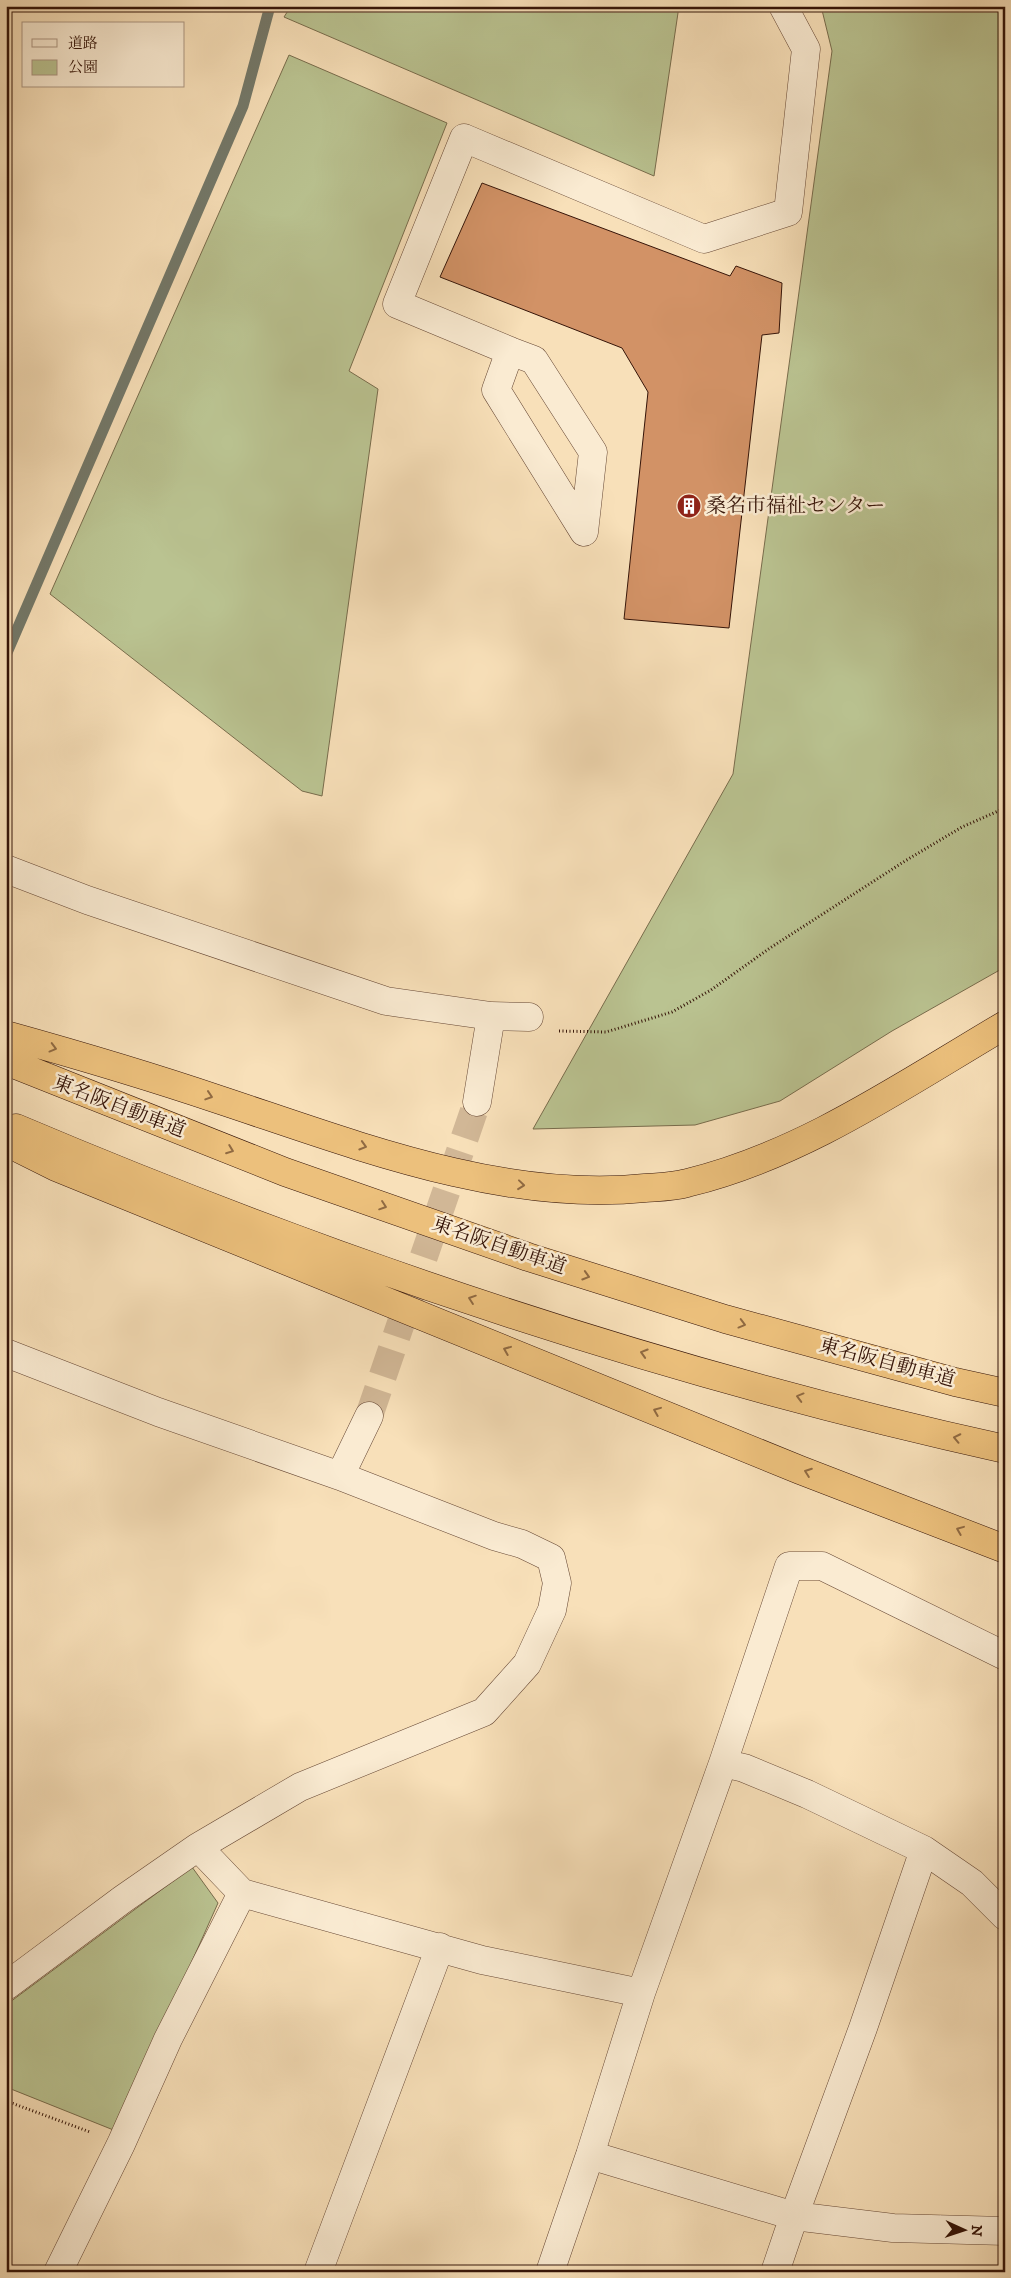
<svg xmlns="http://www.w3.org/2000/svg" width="1011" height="2278" viewBox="0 0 1011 2278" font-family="'IM FELL DW Pica','Noto Serif JP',serif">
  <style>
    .green { fill: #bac391; stroke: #786c4c }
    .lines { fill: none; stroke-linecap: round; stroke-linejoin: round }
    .stream { stroke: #74796a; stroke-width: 11 }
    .building { fill: #d29266; stroke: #351408 }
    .minor-tunnel { stroke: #d1b796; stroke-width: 28; stroke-dasharray: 28 14; stroke-linecap: butt }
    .minor-casing { stroke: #664734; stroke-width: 29 }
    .highway-casing { stroke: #351408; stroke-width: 29 }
    .path { stroke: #351408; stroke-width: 3; stroke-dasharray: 1 2.5; stroke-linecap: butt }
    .minor { stroke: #faebd2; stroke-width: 28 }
    .highway { stroke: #ecc07c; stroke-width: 28 }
    .oneway { stroke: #906a42 }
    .labels { text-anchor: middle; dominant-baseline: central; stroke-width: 5; stroke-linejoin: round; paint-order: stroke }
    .poi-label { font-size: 20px; fill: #351408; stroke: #faebd2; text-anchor: start }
    .street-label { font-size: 20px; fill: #351408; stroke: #faebd2 }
  </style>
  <rect width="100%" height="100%" fill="#f8e0b9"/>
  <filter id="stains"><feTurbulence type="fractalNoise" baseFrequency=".004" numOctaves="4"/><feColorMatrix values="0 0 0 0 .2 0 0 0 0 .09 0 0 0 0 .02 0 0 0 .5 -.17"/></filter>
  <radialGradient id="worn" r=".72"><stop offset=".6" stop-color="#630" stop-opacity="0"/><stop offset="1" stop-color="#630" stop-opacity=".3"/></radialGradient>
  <path class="green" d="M 291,6 L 679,6 L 654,176 L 284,17 Z
    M 821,6 L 1005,6 L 1005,967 L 892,1031 L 780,1101 L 695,1125 L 533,1129 L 733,774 L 832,51 Z
    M 289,55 L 447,123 L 349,371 L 378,389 L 322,796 L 302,791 L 50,594 Z
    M 192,1867 L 218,1903 L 116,2131 L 6,2087 L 6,2005 Z"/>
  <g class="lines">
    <path class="stream" d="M 6,655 L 243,106 L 270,6"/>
  </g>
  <path class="building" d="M 482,183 L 730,276 L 736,266 L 782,283 L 779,333 L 762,335 L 729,628 L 624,619 L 648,392 L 622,348 L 440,277 Z"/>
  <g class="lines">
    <path class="minor-tunnel" d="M 369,1416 L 477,1102"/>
    <defs>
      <path id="minor" d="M 510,351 L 397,304 L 464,138 L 704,239 L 788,212 L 806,49 L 783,6
        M 510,351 L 534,360 L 593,452 L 584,532 L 496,390 Z
        M 6,869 L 87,900 L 386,1001 L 491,1016 L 477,1102
        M 491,1016 L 529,1017
        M 6,1353 L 158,1412 L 340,1476 L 494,1536 L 522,1544 L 551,1558 L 557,1583 L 552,1610 L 527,1664 L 484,1712 L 300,1787 L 198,1847 L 123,1899 L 6,1986
        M 340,1476 L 369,1416
        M 723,1763 L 744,1768 L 807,1794 L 924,1850 L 972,1883 L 1005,1916
        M 198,1847 L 242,1893
        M 590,2155 L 794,2216 L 893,2228 L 1005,2231
        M 58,2272 L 121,2144 L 168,2039 L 242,1893 L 482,1960 L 641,1993
        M 318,2272 L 440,1947
        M 550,2272 L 590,2155 L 641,1993 L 723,1763 L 789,1566 L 822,1566 L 1005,1656
        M 775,2272 L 794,2216 L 863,2028 L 924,1850"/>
      <path id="highway" d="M 6,1035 C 78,1055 149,1076 220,1100 C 353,1144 503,1203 645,1188 C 658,1187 673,1187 687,1183 C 803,1155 903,1085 1005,1025
        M 6,1061 L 285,1172 L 528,1257 L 725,1319 L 955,1382 L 1005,1393
        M 16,1128 C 332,1262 669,1375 1005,1449
        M 6,1142 L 56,1167 L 800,1470 L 1005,1549"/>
    </defs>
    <use href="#minor" class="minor-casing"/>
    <use href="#highway" class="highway-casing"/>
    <path class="path" d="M 559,1031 L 606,1032 L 672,1012 L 711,990 L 770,948 L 905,861 L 962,827 L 1005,808
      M 6,2101 L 90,2132"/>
    <use href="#minor" class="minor"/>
    <use href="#highway" class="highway"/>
  </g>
  <defs><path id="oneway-chevron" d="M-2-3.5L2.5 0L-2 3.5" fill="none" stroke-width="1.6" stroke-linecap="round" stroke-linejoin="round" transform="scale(1.25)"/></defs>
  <g class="oneway">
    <use href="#oneway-chevron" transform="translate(53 1048) rotate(15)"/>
    <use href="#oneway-chevron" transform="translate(209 1096) rotate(18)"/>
    <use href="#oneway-chevron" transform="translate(363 1146) rotate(17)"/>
    <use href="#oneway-chevron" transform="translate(230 1150) rotate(21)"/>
    <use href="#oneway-chevron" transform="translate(521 1185) rotate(6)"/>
    <use href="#oneway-chevron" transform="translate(383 1206) rotate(19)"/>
    <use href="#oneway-chevron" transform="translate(586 1276) rotate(17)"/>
    <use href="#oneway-chevron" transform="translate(472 1299) rotate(-161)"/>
    <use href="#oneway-chevron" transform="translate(742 1324) rotate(15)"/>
    <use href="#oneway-chevron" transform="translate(507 1350) rotate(-158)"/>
    <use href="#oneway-chevron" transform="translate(644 1353) rotate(-163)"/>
    <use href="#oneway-chevron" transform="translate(800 1397) rotate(-165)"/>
    <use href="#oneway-chevron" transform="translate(657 1411) rotate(-158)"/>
    <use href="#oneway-chevron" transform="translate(957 1438) rotate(-168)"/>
    <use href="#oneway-chevron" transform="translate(808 1472) rotate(-160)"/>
    <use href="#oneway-chevron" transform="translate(960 1530) rotate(-158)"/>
  </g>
  <defs>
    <symbol id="building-disc" viewBox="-11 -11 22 22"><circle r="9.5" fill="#8f2418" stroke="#faebd2"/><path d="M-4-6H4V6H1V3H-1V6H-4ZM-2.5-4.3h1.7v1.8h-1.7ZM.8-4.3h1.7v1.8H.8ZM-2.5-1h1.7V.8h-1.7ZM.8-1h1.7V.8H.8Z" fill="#fff"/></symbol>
  </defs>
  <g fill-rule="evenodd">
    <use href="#building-disc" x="675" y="492" width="28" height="28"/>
  </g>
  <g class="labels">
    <g class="poi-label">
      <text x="706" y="506">桑名市福祉センター</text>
    </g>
    <g class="street-label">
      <text transform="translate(119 1107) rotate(21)">東名阪自動車道</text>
      <text transform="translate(499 1246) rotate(19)">東名阪自動車道</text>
      <text transform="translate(887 1363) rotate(15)">東名阪自動車道</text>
    </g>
  </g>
  <rect width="1011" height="2278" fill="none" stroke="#f8e0b9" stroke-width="25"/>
  <rect x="8" y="8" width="996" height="2263" fill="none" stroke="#351408" stroke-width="2.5"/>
  <rect x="12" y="12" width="986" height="2253" fill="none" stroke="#351408"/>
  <rect x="22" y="22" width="162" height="65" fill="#faebd2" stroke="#ab9581"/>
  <rect x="32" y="39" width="25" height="8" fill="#faebd2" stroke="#ab9581"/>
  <text x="68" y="48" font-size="15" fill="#351408">道路</text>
  <rect x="32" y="60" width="25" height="15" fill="#bac391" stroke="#ab9581"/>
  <text x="68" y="72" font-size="15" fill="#351408">公園</text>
  <g transform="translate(964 2230) rotate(93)" stroke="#faebd2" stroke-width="4" paint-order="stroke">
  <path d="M0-4L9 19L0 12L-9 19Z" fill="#351408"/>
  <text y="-8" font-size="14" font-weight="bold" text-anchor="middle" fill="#351408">N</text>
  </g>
  <rect width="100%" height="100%" filter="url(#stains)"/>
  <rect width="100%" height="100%" fill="url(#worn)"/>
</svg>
